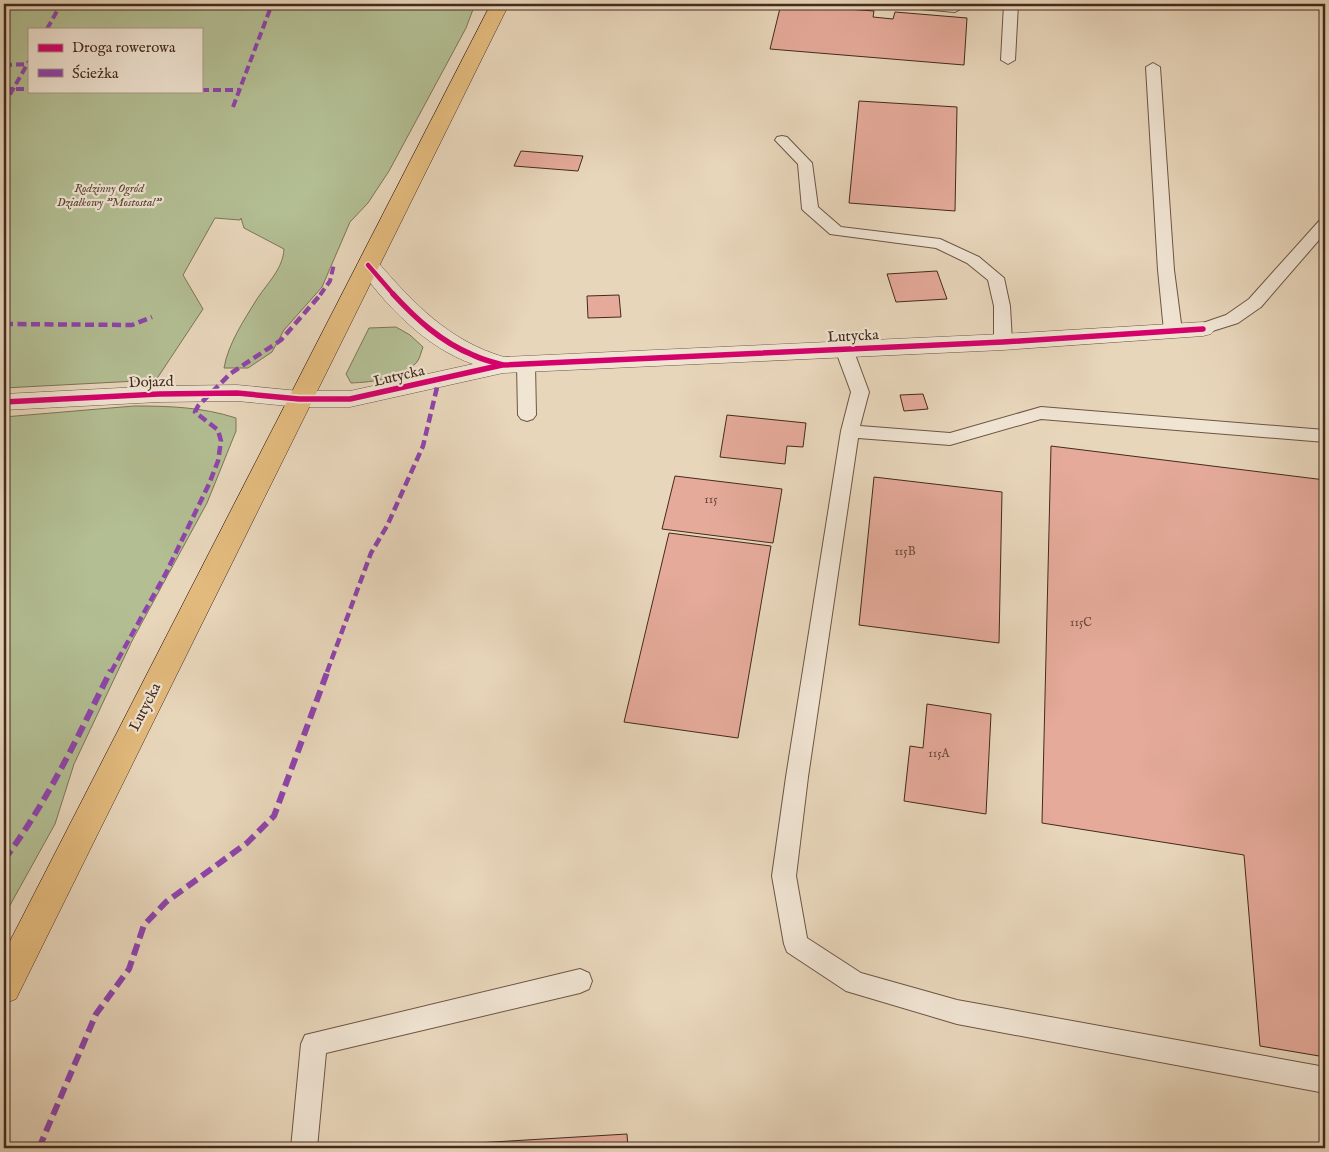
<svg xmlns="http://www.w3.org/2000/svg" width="1329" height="1152" viewBox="0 0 1329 1152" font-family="'IM FELL English',serif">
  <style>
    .green { fill: #b3be93; stroke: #7c7458; fill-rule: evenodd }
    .building { fill: #e5aa9a; stroke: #442a1d }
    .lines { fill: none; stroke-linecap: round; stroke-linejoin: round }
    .service-casing { stroke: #6d5544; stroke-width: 2 }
    .minor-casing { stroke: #6d5544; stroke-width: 1 }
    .primary-casing { stroke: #442a1d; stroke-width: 1 }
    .service { fill: #f0e4d3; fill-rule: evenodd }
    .minor { fill: #f0e4d3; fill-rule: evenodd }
    .primary { fill: #e4bb7e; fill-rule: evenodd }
    .quiet-far2 { stroke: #8e44ad; stroke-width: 4; stroke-dasharray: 8 4; stroke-linecap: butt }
    .quiet-far1 { stroke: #8e44ad; stroke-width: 4.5; stroke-dasharray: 9 4.5; stroke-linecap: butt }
    .quiet { stroke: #8e44ad; stroke-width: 6; stroke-dasharray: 12 6; stroke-linecap: butt }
    .cycleway-far1-casing { stroke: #f0e4d3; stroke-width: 7 }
    .cycleway-casing { stroke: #f0e4d3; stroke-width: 9 }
    .cycleway-far1 { stroke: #d6006c; stroke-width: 4.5 }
    .cycleway { stroke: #d6006c; stroke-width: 5.5 }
    .labels { text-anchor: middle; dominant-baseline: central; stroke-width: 4.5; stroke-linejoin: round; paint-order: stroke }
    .far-park-label { font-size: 12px; font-style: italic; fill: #5a4835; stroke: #f0e4d3 }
    .number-label { font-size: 12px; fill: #6c4a3c }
    .street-label { font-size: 15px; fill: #442a1d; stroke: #f0e4d3 }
  </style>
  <rect width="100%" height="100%" fill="#e8d6bb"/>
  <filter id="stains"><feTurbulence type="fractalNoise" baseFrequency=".004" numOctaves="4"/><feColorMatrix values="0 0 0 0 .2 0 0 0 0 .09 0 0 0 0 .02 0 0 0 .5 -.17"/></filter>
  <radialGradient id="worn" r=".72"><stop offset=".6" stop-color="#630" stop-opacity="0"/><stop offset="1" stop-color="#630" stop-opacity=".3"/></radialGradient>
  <path class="green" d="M 4,4 L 475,4 L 466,28 L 389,171 L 368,203 L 350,222 L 322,287 L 284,330 L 272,352 L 248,368 L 224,368 C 228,344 244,320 257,299 C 268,282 283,269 284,249 L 244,228 L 241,218 L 240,220 L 215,218 L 183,275 L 203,309 L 156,380 L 4,388 ZM 29,29 L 201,29 L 201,91 L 29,91 Z
    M 396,327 L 410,335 L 423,347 C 421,352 420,358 417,362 C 401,379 373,382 351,383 L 346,374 L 369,328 Z
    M 134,406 C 169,406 202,407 236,418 L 236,431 L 207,503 L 132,641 L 74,764 L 55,824 L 4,916 L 4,417 Z"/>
  <path class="building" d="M 781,4 L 874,11 L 873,17 L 893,19 L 895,12 L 967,18 L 964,65 L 770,49 Z
    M 859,101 L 957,107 L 955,211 L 849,203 Z
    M 521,151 L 583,156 L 578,171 L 514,166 Z
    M 937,271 L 947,299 L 896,302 L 887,274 Z
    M 619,295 L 621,317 L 588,318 L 587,296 Z
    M 923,394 L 928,409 L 904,411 L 900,395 Z
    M 727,415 L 806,423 L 803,447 L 787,446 L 785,464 L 720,457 Z
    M 1051,446 L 1325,480 L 1325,1057 L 1260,1046 L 1244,855 L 1042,823 Z
    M 675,476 L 782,489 L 773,543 L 662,529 Z
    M 874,477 L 1002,492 L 999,643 L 859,625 Z
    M 669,533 L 771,546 L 738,738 L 624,722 Z
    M 927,704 L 991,714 L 986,814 L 904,801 L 910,746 L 923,748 Z
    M 627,1134 L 628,1148 L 392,1148 Z"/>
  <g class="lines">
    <defs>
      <path id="service" d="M 902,4 L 960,5 L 962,8 L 955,12 L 909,8 Z
        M 1004,4 L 1018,4 L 1015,60 L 1008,64 L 1001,60 Z
        M 1153,63 L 1160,67 L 1174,270 L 1182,331 L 1179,335 L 1173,336 L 1167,335 L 1164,331 L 1158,270 L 1146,67 Z
        M 782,136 L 787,137 L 812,163 L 818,207 L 841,227 L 940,239 L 979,257 L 1004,278 L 1010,306 L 1012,342 L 1009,346 L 1003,347 L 997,346 L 994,342 L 994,306 L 988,280 L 967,263 L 936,248 L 830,234 L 805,212 L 802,209 L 798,164 L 775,140 L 777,137 Z
        M 1325,219 L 1325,233 L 1261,307 L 1238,323 L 1203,334 L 1197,333 L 1195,329 L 1197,325 L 1226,315 L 1249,299 L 1319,221 Z
        M 844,343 L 850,345 L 853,349 L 869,392 L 860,426 L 950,433 L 1041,407 L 1325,430 L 1325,442 L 1041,419 L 950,445 L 858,438 L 808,777 L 796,876 L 807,938 L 861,973 L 957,1000 L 1325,1067 L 1325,1093 L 957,1024 L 846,991 L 787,952 L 784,944 L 772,876 L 786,777 L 841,431 L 851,392 L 835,349 L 838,345 Z
        M 526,358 L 532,360 L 535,364 L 536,415 L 533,419 L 527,421 L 521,419 L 518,415 L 517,364 L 520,360 Z
        M 580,969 L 589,973 L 592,981 L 589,989 L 580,993 L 326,1053 L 317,1148 L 291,1148 L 301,1044 L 305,1035 Z"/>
      <path id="minor" d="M 368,258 L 376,260 C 413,303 449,341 504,357 L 1003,334 L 1203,322 L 1211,324 L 1215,329 L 1211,334 L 1203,336 L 1003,350 L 503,373 L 350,407 L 299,407 L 237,401 L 159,402 L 4,410 L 4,394 L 159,386 L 237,385 L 299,391 L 350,391 L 473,364 C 426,348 385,305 357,265 L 360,260 Z"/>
      <path id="primary" d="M 491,4 L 509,4 L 16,999 L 4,1004 L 4,953 Z"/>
    </defs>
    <use href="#service" class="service-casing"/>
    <use href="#minor" class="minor-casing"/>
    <use href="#primary" class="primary-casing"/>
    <use href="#service" class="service"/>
    <use href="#minor" class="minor"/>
    <use href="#primary" class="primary"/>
    <path class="quiet-far2" d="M 47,29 L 61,4
      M 4,65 L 27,64
      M 4,89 L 29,89
      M 201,90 L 238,90
      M 4,105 L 29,61
      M 233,107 L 272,4
      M 320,295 L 330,281 L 334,264"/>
    <path class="quiet-far1" d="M 4,324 L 132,325 L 152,317
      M 111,672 L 166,573 L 209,484 L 218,461 L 221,441 L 218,430 L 195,412 L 198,406 L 230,374 L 281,340 L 321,294
      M 327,672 L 371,553 L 387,526 L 423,446 L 439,379"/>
    <path class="quiet" d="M 4,860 C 48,801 78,736 111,670
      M 39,1148 L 96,1014 L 129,969 L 144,925 L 166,902 L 247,843 L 274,816 L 328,670"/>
    <defs>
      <path id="cycleway-far1" d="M 368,265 L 394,295"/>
      <path id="cycleway" d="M 393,294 C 416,319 441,342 473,355 C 483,360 493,362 503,365 L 1003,342 L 1203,329
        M 4,402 L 159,394 L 237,393 L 299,399 L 350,399 L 502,365"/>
    </defs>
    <use href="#cycleway-far1" class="cycleway-far1-casing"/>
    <use href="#cycleway" class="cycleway-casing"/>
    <use href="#cycleway-far1" class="cycleway-far1"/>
    <use href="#cycleway" class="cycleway"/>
  </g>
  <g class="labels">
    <g class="far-park-label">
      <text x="109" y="188">Rodzinny Ogród<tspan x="109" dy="14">Działkowy "Mostostal"</tspan></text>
    </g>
    <g class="number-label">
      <text x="711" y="499">115</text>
      <text x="905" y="551">115B</text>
      <text x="1081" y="622">115C</text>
      <text x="939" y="753">115A</text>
    </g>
    <g class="street-label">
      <text transform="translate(853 336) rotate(-3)">Lutycka</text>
      <text transform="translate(399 376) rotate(-13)">Lutycka</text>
      <text transform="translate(151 382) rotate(-2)">Dojazd</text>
      <text transform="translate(145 707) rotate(-63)">Lutycka</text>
    </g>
  </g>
  <rect width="1329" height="1152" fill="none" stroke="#e8d6bb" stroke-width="20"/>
  <rect x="5" y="5" width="1319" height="1142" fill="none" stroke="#442a1d" stroke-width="2.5"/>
  <rect x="10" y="10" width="1309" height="1132" fill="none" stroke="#442a1d"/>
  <rect x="28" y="28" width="175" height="65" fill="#f0e4d3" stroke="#ab9a8a"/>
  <rect x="38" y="44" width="25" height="8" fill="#d6006c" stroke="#ab9a8a"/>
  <text x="72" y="52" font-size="15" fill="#442a1d">Droga rowerowa</text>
  <rect x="38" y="69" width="25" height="8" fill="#8e44ad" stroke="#ab9a8a"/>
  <text x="72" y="78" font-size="15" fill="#442a1d">Ścieżka</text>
  <rect width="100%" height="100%" filter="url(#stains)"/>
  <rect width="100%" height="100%" fill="url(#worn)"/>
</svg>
